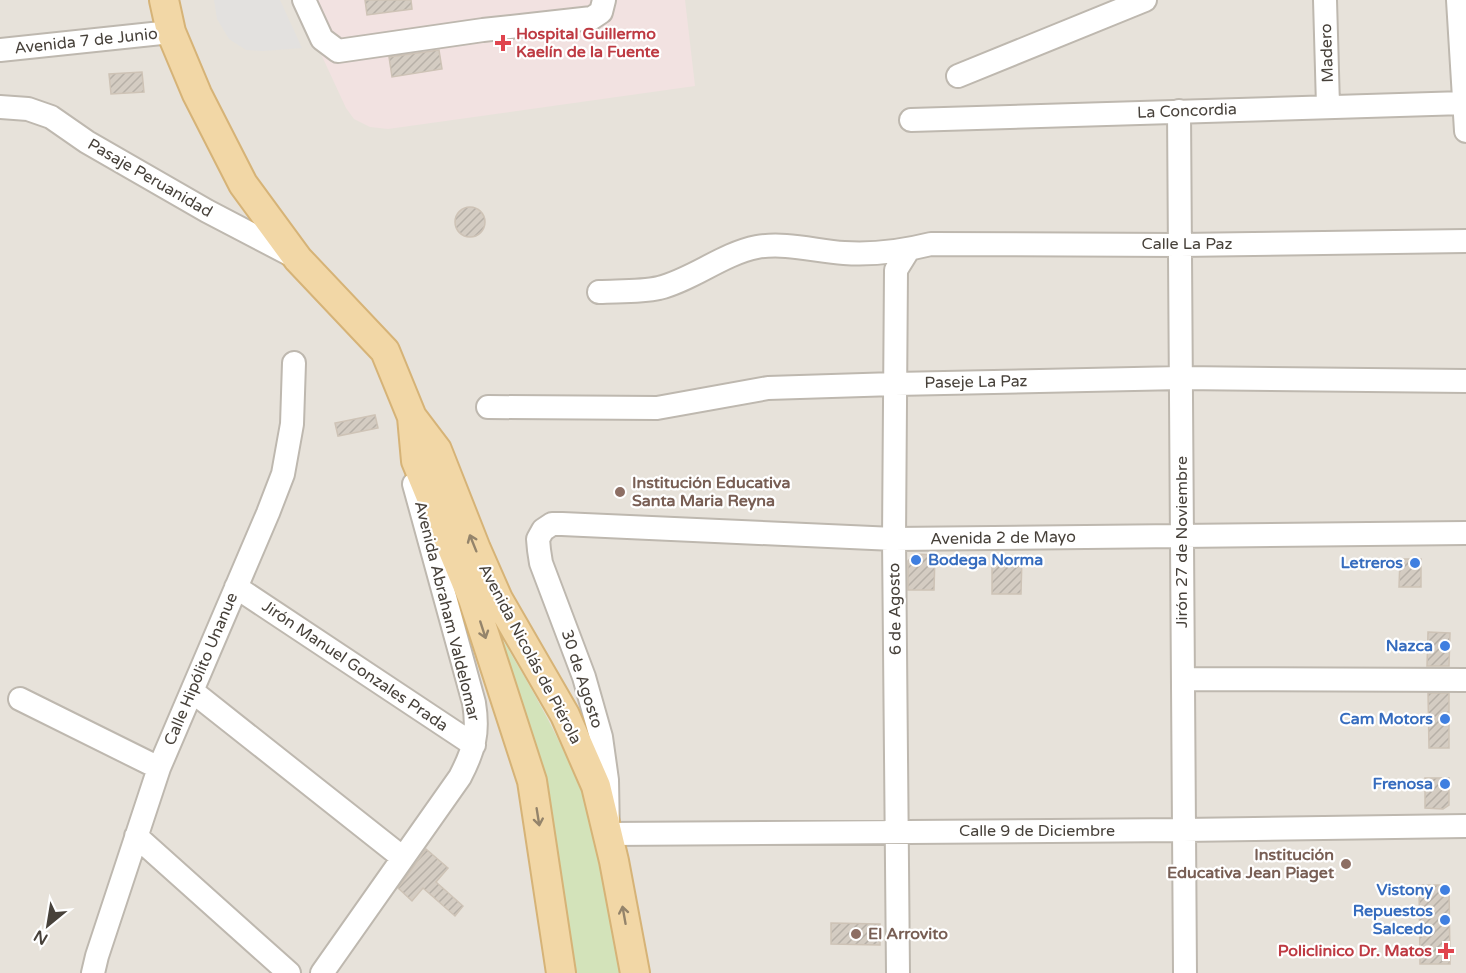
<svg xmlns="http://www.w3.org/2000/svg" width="1466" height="973" viewBox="0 0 1466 973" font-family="'Varela Round',sans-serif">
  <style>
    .residential { fill: #e7e2da }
    .medical { fill: #f2e2e1 }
    .green { fill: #d3e3ba }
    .parking { fill: #e3e1df }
    .building { fill: url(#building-hatch); stroke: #cec3b6; stroke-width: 1.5 }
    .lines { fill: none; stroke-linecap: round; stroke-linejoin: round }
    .minor-casing { stroke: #beb8af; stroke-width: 26 }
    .major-casing { stroke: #d6b377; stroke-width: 32 }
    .minor { stroke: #fff; stroke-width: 22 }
    .major { stroke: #f2d7a6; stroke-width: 28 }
    .oneway { stroke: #94846b }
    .health-dot { fill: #e0444e; stroke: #fff; stroke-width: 2 }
    .education-dot { fill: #8d6e63; stroke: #fff; stroke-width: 2 }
    .shop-dot { fill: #3f7fe0; stroke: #fff; stroke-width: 2 }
    .labels { text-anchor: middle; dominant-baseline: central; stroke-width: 4.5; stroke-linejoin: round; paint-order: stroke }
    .health-label { font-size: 16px; font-weight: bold; fill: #be3a42; stroke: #fff; text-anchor: start }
    .street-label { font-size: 16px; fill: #47413a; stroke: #fff }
    .education-label { font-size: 16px; font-weight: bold; fill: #785e54; stroke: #fff; text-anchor: start }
    .shop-label { font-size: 16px; font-weight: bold; fill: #366cbe; stroke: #fff; text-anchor: end }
  </style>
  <defs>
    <pattern id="building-hatch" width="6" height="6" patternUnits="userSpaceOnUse" patternTransform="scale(1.5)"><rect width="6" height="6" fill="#d4ccc2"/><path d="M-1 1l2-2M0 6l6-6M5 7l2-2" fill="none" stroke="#b7b0a7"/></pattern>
  </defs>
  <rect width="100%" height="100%" fill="#f4f1eb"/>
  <path class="residential" d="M 0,0 L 1466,0 L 1466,973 L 0,973 Z"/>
  <path class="medical" d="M 296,0 L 685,0 L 695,86 L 388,129 L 370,127 L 354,119 L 346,108 Z"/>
  <path class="green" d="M 491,620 C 523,674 556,728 579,786 C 604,846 614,910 627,973 L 569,973 Z"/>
  <path class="parking" d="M 214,0 L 280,0 L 302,48 L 263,51 L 246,50 L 229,39 L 217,19 Z"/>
  <path class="building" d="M 365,0 L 411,0 L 412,9 L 367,15 Z
    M 439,50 L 442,69 L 392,77 L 389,57 Z
    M 142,72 L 144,92 L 111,94 L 109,74 Z
    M455 222a15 15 0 1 1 30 0a15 15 0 1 1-30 0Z
    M 375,415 L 378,428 L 338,436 L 335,423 Z
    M 914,554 L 935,555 L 934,590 L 908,590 L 908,561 Z
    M 992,556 L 1022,556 L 1021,594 L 992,594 Z
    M 1400,559 L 1421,559 L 1421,587 L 1399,587 Z
    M 1428,632 L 1450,633 L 1449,666 L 1427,666 Z
    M 1428,693 L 1449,693 L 1449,748 L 1429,748 Z
    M 1425,778 L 1449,778 L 1449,805 L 1443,809 L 1425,808 Z
    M 426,849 L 448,868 L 436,882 L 463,906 L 455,916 L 423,888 L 412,901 L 398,888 Z
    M 1419,885 L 1449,885 L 1450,964 L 1420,964 Z
    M 831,923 L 880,924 L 880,945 L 831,944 Z"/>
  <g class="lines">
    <defs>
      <path id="minor" d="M 304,0 L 322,39 L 338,51 L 483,30 L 592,18 L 601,12 L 604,0
        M 1325,0 L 1328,106
        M 1458,0 L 1466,131
        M 0,50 L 171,32
        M 958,76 L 1145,0
        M 0,107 L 28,109 L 51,117 L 87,142 L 207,211 L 295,257
        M 1179,111 L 1185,973
        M 911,120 L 1464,103
        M 599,292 C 619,291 640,292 659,288 C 694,279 722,254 757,247 C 785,242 816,251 844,253 C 873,255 903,251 931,244 L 1180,245 L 1466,241
        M 488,407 L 657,408 L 768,388 L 895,384 L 1181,378 L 1466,381
        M 1466,533 L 894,539 L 562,524 L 552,524 L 543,530 L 538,539 L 539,550 L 541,563 L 584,677 L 601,737 L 607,780 L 608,834 L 1184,830 L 1466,826
        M 236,587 L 474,745
        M 1183,679 L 1466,680
        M 192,691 L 403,858
        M 20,699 L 159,768
        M 136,836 L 289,973
        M 93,973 L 97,956 L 159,768 L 268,513 L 283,474 L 292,424 L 294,363
        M 322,973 L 460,777 C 474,750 479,733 474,703 L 414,484
        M 898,973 L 894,539 L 896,270 L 909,249"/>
      <path id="major" d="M 164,0 L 171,32 L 197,94 L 243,184 L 298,259 L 385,351 L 412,417 L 437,450 L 476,549 L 498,599 L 565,715 L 596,786 L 614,861 L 635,973
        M 412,417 L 416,461 L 473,599 L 532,781 L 561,973"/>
    </defs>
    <use href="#minor" class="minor-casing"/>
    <use href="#major" class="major-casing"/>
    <use href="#minor" class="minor"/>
    <use href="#major" class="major"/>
  </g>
  <defs><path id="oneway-shaft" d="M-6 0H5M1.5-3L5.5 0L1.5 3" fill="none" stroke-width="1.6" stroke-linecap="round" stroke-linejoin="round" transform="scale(1.5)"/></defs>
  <g class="oneway">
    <use href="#oneway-shaft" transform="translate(473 543) rotate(-112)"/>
    <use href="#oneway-shaft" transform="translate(483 630) rotate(72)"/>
    <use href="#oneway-shaft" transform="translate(538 817) rotate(81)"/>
    <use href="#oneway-shaft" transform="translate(624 915) rotate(-100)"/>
  </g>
  <g class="health-dot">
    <path d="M500 34h6v6h6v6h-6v6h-6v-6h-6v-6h6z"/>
    <path d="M1443 942h6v6h6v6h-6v6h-6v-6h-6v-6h6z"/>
  </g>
  <g class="education-dot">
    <circle cx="620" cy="492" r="6"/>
    <circle cx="1346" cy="864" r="6"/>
    <circle cx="856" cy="934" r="6"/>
  </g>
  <g class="shop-dot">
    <circle cx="916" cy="560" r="6"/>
    <circle cx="1415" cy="563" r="6"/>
    <circle cx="1445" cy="646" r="6"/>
    <circle cx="1445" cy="719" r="6"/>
    <circle cx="1445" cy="784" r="6"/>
    <circle cx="1445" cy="890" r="6"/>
    <circle cx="1445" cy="920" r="6"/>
  </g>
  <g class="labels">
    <g class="health-label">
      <text x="516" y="34">Hospital Guillermo<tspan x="516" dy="18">Kaelín de la Fuente</tspan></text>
      <text x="1432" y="951" text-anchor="end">Policlinico Dr. Matos</text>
    </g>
    <g class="street-label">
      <text transform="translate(86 41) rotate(-6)">Avenida 7 de Junio</text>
      <text transform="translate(1327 53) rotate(-92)">Madero</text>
      <text transform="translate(1187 111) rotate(-2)">La Concordia</text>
      <text transform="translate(150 178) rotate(30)">Pasaje Peruanidad</text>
      <text x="1187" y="244">Calle La Paz</text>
      <text transform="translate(976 382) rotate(-1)">Paseje La Paz</text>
      <text transform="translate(1003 538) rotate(-1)">Avenida 2 de Mayo</text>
      <text transform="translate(1182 542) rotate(-90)">Jirón 27 de Noviembre</text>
      <text transform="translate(895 609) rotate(-91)">6 de Agosto</text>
      <text transform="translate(447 611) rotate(76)">Avenida Abraham Valdelomar</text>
      <text transform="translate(530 654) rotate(62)">Avenida Nicolás de Piérola</text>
      <text transform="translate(355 666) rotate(34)">Jirón Manuel Gonzales Prada</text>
      <text transform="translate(201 669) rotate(-67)">Calle Hipólito Unanue</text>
      <text transform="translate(582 679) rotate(72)">30 de Agosto</text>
      <text x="1037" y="831">Calle 9 de Diciembre</text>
    </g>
    <g class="education-label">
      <text x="632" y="483">Institución Educativa<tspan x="632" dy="18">Santa Maria Reyna</tspan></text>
      <text x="1334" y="855" text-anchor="end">Institución<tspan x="1334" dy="18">Educativa Jean Piaget</tspan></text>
      <text x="868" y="934">El Arrovito</text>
    </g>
    <g class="shop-label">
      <text x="928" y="560" text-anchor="start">Bodega Norma</text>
      <text x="1403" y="563">Letreros</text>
      <text x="1433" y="646">Nazca</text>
      <text x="1433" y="719">Cam Motors</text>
      <text x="1433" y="784">Frenosa</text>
      <text x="1433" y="890">Vistony</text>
      <text x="1433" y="911">Repuestos<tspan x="1433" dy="18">Salcedo</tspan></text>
    </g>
  </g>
  <g transform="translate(48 925) rotate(210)" stroke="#ffffff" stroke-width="4.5" paint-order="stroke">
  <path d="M0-4.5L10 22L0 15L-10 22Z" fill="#47413a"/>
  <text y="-9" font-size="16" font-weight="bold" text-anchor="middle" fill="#47413a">N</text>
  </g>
</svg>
